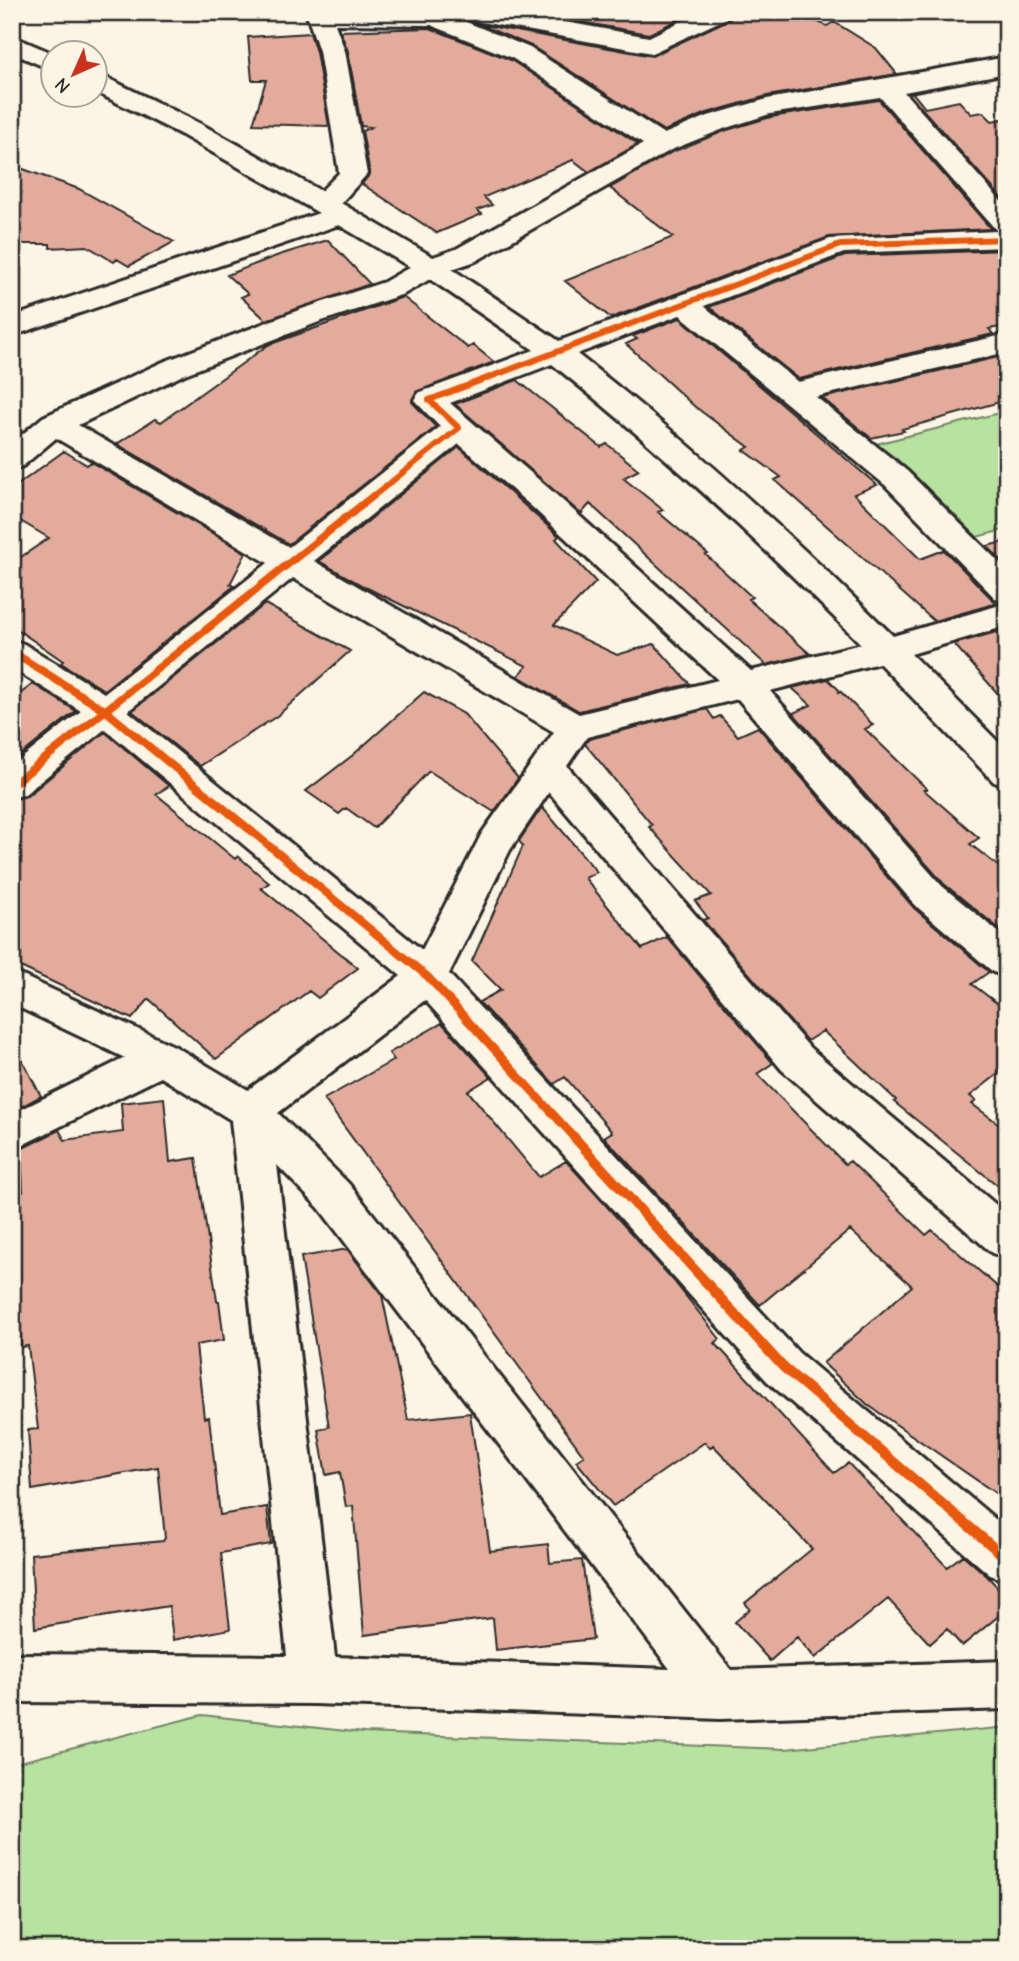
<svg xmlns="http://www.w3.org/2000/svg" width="1019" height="1961" viewBox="0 0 1019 1961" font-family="'Comic Neue',sans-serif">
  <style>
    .green { fill: #b7e29f; stroke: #718665; stroke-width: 2 }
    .building { fill: #e3ab9c; stroke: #2b2b2b; stroke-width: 2 }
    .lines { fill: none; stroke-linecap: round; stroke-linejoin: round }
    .minor-casing { stroke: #2b2b2b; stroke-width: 6 }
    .minor { fill: #fcf5e5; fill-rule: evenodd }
    .cycleway-far2-casing { stroke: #fcf5e5; stroke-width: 10 }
    .cycleway-far1-casing { stroke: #fcf5e5; stroke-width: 12 }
    .cycleway-casing { stroke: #fcf5e5; stroke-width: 15 }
    .cycleway-far2 { stroke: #e8590c; stroke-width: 6 }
    .cycleway-far1 { stroke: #e8590c; stroke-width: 8 }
    .cycleway { stroke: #e8590c; stroke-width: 10 }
  </style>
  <rect width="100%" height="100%" fill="#fcf5e5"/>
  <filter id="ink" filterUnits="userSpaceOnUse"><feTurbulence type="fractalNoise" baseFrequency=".0143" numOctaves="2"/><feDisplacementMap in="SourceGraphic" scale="14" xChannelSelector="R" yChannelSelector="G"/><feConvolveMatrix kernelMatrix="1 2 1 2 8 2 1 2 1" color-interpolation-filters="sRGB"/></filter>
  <g filter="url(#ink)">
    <path class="green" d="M 1007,411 L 1007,529 L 977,537 L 898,460 L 876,444 Z
      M 202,1715 L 364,1733 L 785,1749 L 1007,1727 L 1007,1949 L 12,1949 L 12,1764 Z"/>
    <path class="building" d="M 538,12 L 694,12 L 649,34 L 546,16 Z
      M 734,12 L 796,12 L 827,26 L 834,22 L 876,48 L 897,74 L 767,96 L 707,113 L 664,131 L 531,46 L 478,24 L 652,56 L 730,19 Z
      M 430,28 L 511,60 L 638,144 L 589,172 L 573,160 L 484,197 L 492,205 L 477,210 L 482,214 L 437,233 L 362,184 L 370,174 L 362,131 L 371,127 L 361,126 L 348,51 L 340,31 Z
      M 310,33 L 316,52 L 329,126 L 253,124 L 266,80 L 252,80 L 248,37 Z
      M 913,93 L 925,108 L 959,101 L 971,114 L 983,112 L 992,121 L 1007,118 L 1007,204 L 909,94 Z
      M 879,100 L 991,229 L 829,237 L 611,318 L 565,281 L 673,237 L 610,188 L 672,152 L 727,130 L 771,117 Z
      M 12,165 L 79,189 L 174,242 L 129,266 L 117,259 L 114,262 L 87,246 L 50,248 L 50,244 L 12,244 Z
      M 328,240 L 370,284 L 266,320 L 241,297 L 248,294 L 227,275 L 279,255 Z
      M 1007,250 L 1007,326 L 989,329 L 993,334 L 799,379 L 709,307 L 845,256 Z
      M 403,297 L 468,348 L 473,345 L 494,362 L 416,392 L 412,402 L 436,427 L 289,544 L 117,444 L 155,419 L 161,422 L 268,345 Z
      M 680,318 L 877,485 L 854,494 L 920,559 L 944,550 L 993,600 L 1001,602 L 934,621 L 775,480 L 781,477 L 744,450 L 749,447 L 694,406 L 626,344 L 637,339 L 633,336 Z
      M 1007,355 L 1007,400 L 902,429 L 904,431 L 871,438 L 822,398 Z
      M 517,380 L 601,447 L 607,444 L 639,470 L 623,478 L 663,510 L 658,512 L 708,554 L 706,555 L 752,597 L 748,599 L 810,654 L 766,665 L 590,504 L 581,514 L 455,404 Z
      M 459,447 L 559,536 L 556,539 L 596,582 L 554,625 L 617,655 L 654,644 L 690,684 L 579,711 L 518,676 L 527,666 L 365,587 L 319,561 Z
      M 64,451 L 87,465 L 91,462 L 246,553 L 230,584 L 234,586 L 104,690 L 61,663 L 63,661 L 12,626 L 12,563 L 49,538 L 12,516 L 12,489 Z
      M 1007,541 L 1007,566 L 987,546 Z
      M 265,604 L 350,651 L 277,716 L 200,766 L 132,711 Z
      M 1007,629 L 1007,704 L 954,644 Z
      M 828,679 L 840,691 L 838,693 L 841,692 L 873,725 L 865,729 L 927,789 L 924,790 L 979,838 L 970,844 L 1007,873 L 1007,935 L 944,884 L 793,713 L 811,705 L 792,688 Z
      M 33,684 L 76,711 L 12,762 L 12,700 Z
      M 424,692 L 464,714 L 518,778 L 494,812 L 429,771 L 374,828 L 346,808 L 339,814 L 306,791 L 353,755 Z
      M 707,709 L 714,719 L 720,716 L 738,736 L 758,727 L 914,908 L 989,972 L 972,984 L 1007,1011 L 1007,1067 L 970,1096 L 976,1101 L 972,1104 L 1007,1130 L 1007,1193 L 894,1102 L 896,1100 L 823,1031 L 807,1041 L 703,920 L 708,918 L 695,901 L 711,895 L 649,827 L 652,825 L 585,744 L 589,739 Z
      M 105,732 L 169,786 L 156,794 L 235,859 L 238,856 L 269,883 L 261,888 L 358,968 L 318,998 L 309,991 L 216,1059 L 149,999 L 132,1019 L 12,963 L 12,800 L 27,796 Z
      M 542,807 L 597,872 L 585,878 L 642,949 L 667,937 L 773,1063 L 757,1074 L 845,1164 L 850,1161 L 926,1235 L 932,1230 L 1007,1295 L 1007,1501 L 868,1405 L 823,1363 L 912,1286 L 850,1230 L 760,1305 L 604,1137 L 612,1132 L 565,1077 L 554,1084 L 479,1002 L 501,990 L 472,961 L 523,846 L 519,841 Z
      M 442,1023 L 491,1077 L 468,1091 L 539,1177 L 566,1161 L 673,1280 L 720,1339 L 715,1343 L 834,1473 L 848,1463 L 947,1567 L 963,1555 L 987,1576 L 1007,1597 L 1007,1609 L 962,1646 L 947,1629 L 930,1644 L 888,1599 L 815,1658 L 797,1637 L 770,1661 L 735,1622 L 750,1609 L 745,1603 L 812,1549 L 713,1445 L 710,1448 L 705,1442 L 613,1506 L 576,1461 L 584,1456 L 324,1099 L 394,1060 L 389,1053 Z
      M 16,1048 L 41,1096 L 19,1108 Z
      M 164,1098 L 170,1162 L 196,1158 L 217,1301 L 219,1301 L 224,1340 L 196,1345 L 204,1418 L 209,1417 L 220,1515 L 267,1507 L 271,1544 L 221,1553 L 230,1629 L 173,1640 L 169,1606 L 35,1628 L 31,1554 L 163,1541 L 165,1538 L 158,1467 L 32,1490 L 28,1430 L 38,1429 L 28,1346 L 21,1347 L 17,1240 L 12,1241 L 12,1194 L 23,1192 L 21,1149 L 59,1130 L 65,1140 L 123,1132 L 121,1103 Z
      M 347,1249 L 382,1295 L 408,1420 L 470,1413 L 490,1551 L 548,1544 L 550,1563 L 582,1560 L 593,1639 L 496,1650 L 493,1618 L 364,1635 L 353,1506 L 346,1507 L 340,1472 L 326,1475 L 318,1429 L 329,1427 L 301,1257 Z"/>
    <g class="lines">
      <defs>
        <path id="minor" d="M 306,12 L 444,13 L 530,48 L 664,134 L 708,116 L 767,99 L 1007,57 L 1007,73 L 904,92 L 1007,208 L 1007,247 L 844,253 L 704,306 L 798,382 L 1007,334 L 1007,352 L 816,397 L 907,471 L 1007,570 L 1007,601 L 995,598 L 885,485 L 680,315 L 577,354 C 689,441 792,536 893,636 L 1007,603 L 1007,626 L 911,654 L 1007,751 L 1007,786 L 994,782 L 879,663 L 770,691 L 942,886 L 1007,939 L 1007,976 L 993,972 L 916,906 L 738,699 L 587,737 L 567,766 L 810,1048 L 1007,1214 L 1007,1258 L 992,1253 L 782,1070 L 549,792 L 510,850 L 449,974 L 799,1353 L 1007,1529 L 1007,1581 L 990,1575 L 767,1381 L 425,1000 L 278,1113 L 349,1184 L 731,1670 L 1007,1661 L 1007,1709 L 720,1719 L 314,1704 L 12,1702 L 12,1654 L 287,1656 L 231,1120 L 161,1077 L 12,1150 L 12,1114 L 125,1058 L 12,1004 L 12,971 L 176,1047 L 248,1090 L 401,976 L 105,729 L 25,794 L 12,798 L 12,766 L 81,711 L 12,668 L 12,640 L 24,644 L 104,693 L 268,563 L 56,438 L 23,466 L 12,469 L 12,443 L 43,417 L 163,362 L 299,310 L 384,282 L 410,267 L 339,225 L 12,336 L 12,317 L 319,213 L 182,135 L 94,91 L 94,73 L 103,76 L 201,124 L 321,191 L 339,173 L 319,51 ZM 335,24 L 431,25 L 512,58 L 643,144 L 456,249 L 433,257 L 341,203 L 367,174 L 345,51 ZM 880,97 L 997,231 L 830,239 L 559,341 L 452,269 L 476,261 L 671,150 L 726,128 L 770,114 ZM 430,279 L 534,350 L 418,393 L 414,400 L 440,427 L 289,547 L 78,425 L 185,374 L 319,322 L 404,294 ZM 552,364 C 661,451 763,545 861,644 L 751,671 L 553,492 L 450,403 ZM 459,444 L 531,506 L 718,680 L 579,714 L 314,561 ZM 293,578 L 554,732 L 482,833 L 422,950 L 128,711 ZM 277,1165 L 319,1208 L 670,1669 L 335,1657 Z
          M 453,12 L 509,12 L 649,37 L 700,12 L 732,12 L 729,17 L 652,53 L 465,19 L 456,17 Z
          M 12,36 L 52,53 L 52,70 L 12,53 Z"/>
      </defs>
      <use href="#minor" class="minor-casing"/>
      <use href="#minor" class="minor"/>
      <defs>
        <path id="cycleway-far2" d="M 371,498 L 459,428 L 429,400 L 840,245 L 1007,239"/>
        <path id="cycleway-far1" d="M 12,652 L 106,711 L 428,977 L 575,1138
          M 12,785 L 373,496"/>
        <path id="cycleway" d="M 573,1136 L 783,1367 L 1007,1559"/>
      </defs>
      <use href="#cycleway-far2" class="cycleway-far2-casing"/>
      <use href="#cycleway-far1" class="cycleway-far1-casing"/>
      <use href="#cycleway" class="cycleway-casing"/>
      <use href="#cycleway-far2" class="cycleway-far2"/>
      <use href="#cycleway-far1" class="cycleway-far1"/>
      <use href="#cycleway" class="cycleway"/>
    </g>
  </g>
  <rect width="1019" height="1961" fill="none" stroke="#fcf5e5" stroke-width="42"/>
  <rect x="21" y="21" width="977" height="1919" fill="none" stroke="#2b2b2b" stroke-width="2.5" filter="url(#ink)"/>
  <g transform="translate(74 74) rotate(225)"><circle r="33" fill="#fcf5e5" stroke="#a8a49b" stroke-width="2"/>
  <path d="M0-5L12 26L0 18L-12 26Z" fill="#c8321e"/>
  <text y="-10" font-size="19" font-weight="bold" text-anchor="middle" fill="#2b2b2b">N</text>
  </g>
</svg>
